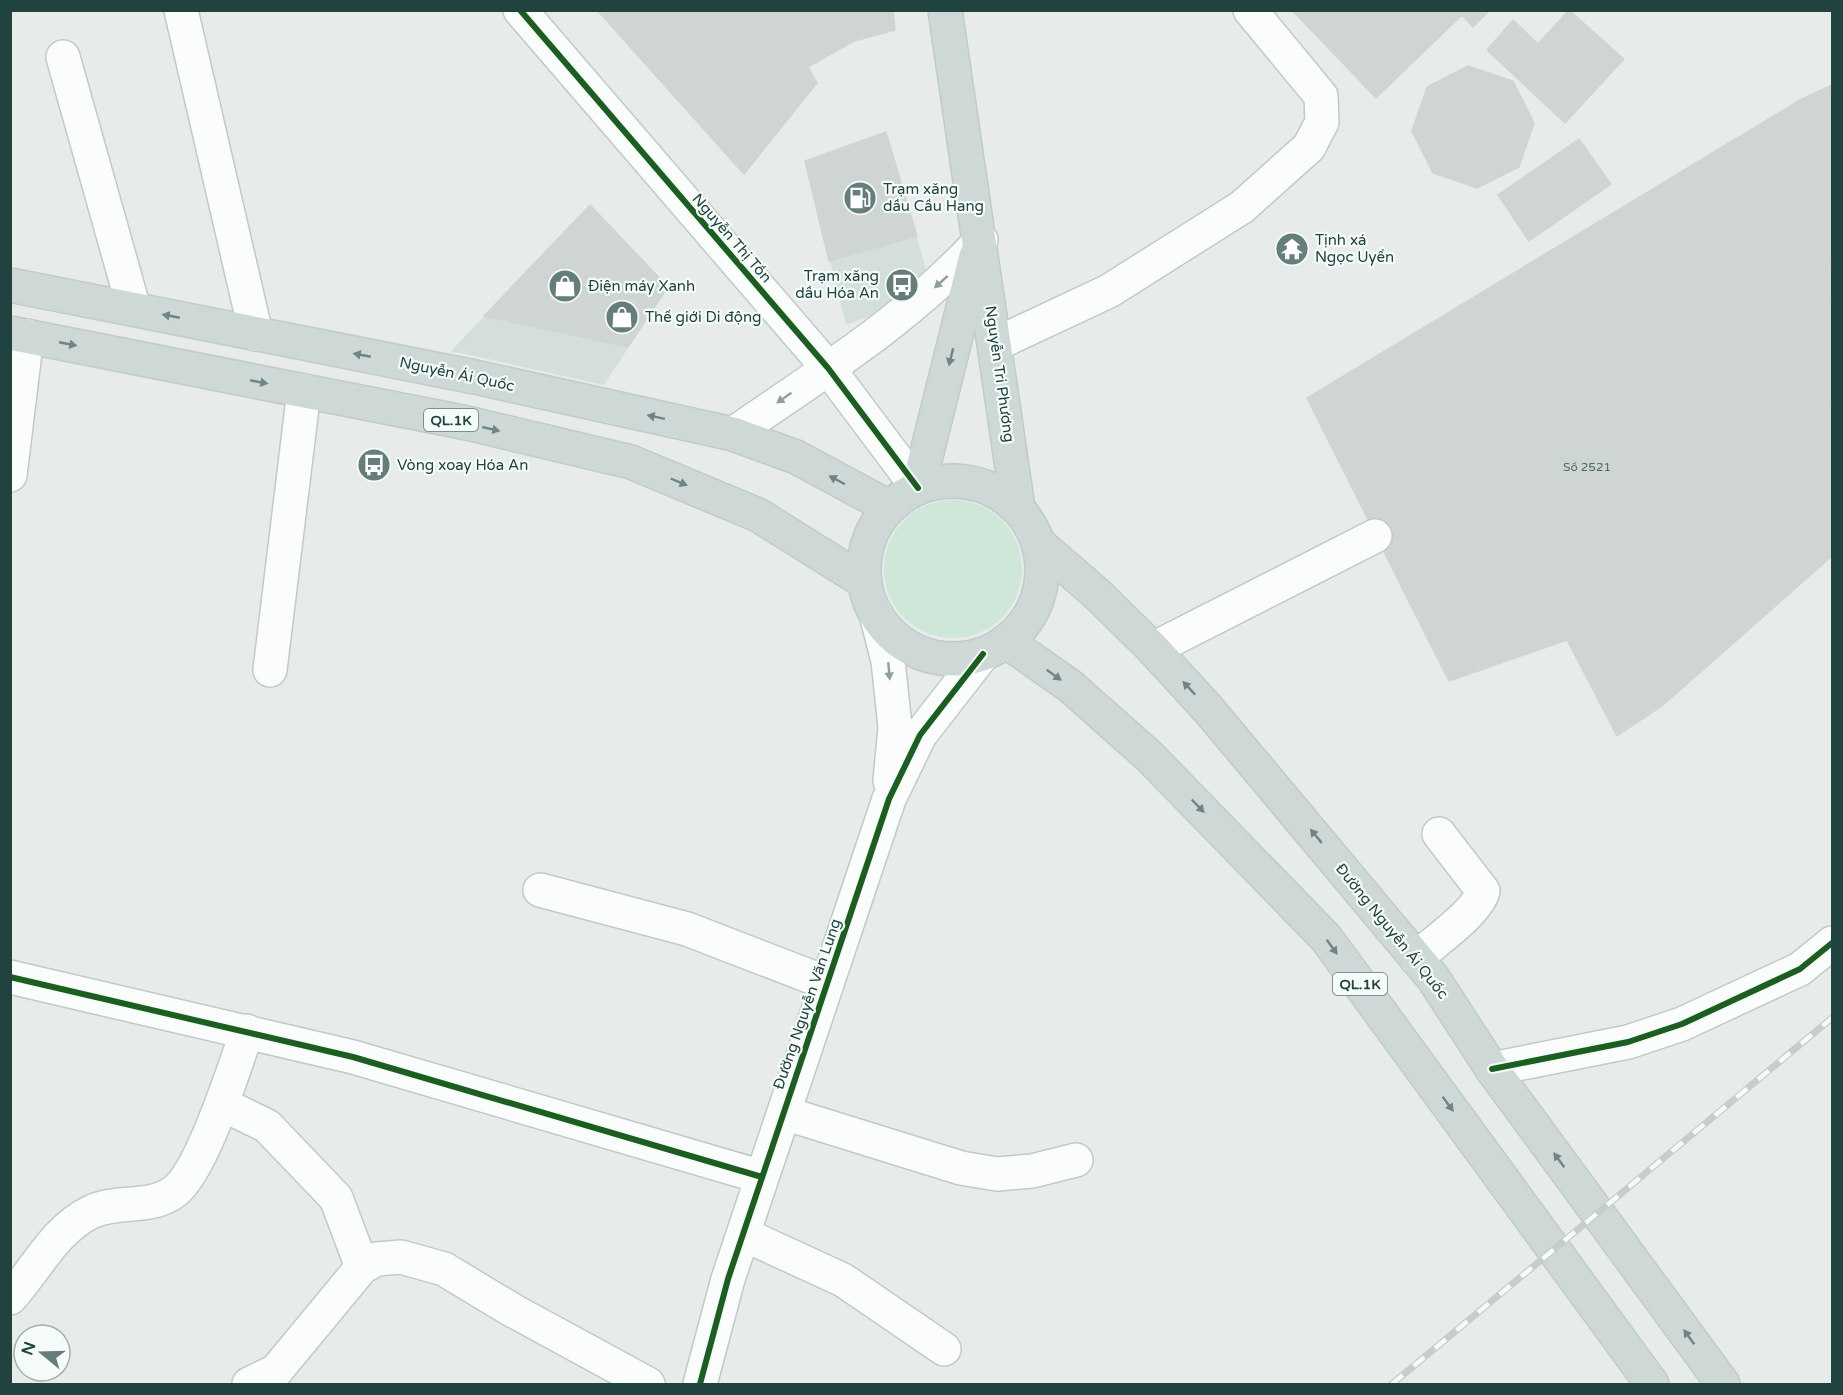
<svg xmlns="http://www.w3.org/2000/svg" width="1843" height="1395" viewBox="0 0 1843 1395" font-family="'Varela Round',sans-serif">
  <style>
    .built { fill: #d4dfdb }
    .green { fill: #cee7d9 }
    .building { fill: #ced5d3; stroke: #cfd5d4; stroke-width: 1.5 }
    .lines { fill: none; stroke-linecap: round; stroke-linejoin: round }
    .minor-casing { stroke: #c3c9c8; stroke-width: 36 }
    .major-casing { stroke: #c1cbca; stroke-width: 36 }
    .minor { stroke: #fbfcfc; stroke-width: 33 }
    .major { stroke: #ced8d7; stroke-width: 33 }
    .rail-casing { stroke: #c8cdcc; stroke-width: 7 }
    .rail { stroke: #f5fbf9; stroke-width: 4.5; stroke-dasharray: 14; stroke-linecap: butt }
    .cycleway-casing { stroke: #f5fbf9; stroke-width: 10 }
    .cycleway { stroke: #1b5e20; stroke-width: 6 }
    .oneway { fill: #8ea09e }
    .oneway2 { fill: #6e8683 }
    .labels { text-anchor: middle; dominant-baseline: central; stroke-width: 4.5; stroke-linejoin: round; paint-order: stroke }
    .number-label { font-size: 12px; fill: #4c6865 }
    .shield { fill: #f5fbf9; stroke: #607a77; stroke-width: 1.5 }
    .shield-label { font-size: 14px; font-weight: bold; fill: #20433f }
    .poi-label { font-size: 15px; fill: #20433f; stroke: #f5fbf9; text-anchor: start }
    .street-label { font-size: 15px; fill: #20433f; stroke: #f5fbf9 }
  </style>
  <rect width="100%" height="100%" fill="#e7eceb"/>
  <path class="built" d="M 886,132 L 927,273 L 876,314 L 846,325 L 805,161 Z
    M 590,205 L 668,287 L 604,385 L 451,351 Z"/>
  <path class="green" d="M884 569a69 69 0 1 1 138 0a69 69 0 1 1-138 0Z"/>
  <path class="building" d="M 597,10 L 893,10 L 895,30 L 854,41 L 808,67 L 817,83 L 744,174 Z
    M 1292,10 L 1490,10 L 1473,27 L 1462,15 L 1376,98 Z
    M 1569,10 L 1624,59 L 1565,123 L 1487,50 L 1513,20 L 1538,44 Z
    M 1468,66 L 1513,81 L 1534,123 L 1519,167 L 1477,188 L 1433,173 L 1412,131 L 1427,87 Z
    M 1832,85 L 1832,556 L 1662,706 L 1617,736 L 1567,640 L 1449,681 L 1307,398 L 1800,100 Z
    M 886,132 L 917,236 L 829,261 L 805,161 Z
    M 1579,139 L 1611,184 L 1529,241 L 1498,195 Z
    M 1735,139 L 1752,168 L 1695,202 L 1679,173 Z
    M 1789,165 L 1811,208 L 1774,228 L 1752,185 Z
    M 1737,192 L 1759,235 L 1721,255 L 1700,212 Z
    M 590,205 L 668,287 L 628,347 L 484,316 Z
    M 1598,222 L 1636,300 L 1538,348 L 1507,277 Z
    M 1680,222 L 1702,265 L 1664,285 L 1642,242 Z
    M 1832,254 L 1832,297 L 1815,288 Z
    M 1701,280 L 1737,349 L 1680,379 L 1644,310 Z
    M 1752,306 L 1766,311 L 1772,325 L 1765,338 L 1749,342 L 1735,332 L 1737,316 Z
    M 1487,319 L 1537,433 L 1481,458 L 1452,392 L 1410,410 L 1390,362 Z
    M 1787,393 L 1801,417 L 1832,401 L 1832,461 L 1779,489 L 1805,549 L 1599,650 L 1551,550 L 1598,527 L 1624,578 L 1734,522 L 1707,468 L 1749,444 L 1736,418 Z
    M 1399,423 L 1427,484 L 1387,504 L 1358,442 Z
    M 1660,488 L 1677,523 L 1638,543 L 1620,507 Z
    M 1526,540 L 1546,597 L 1513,610 L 1489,557 Z
    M 1479,563 L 1500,621 L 1473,634 L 1488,667 L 1449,681 L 1400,584 L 1440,566 L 1448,583 Z
    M 1616,659 L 1633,686 L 1614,698 L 1599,668 Z"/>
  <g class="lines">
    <defs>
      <path id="minor" d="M 181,10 L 256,334
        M 520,10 L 828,368 L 918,488
        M 63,57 L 134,309
        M 996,344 L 1109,291 L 1242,207 L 1309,147 L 1322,122 L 1321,96 L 1250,10
        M 733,434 C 821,373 908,320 981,240
        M 10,475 L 27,336
        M 876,614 L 888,661 L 895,727 L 890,781
        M 1153,649 L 1375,536
        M 270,670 L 304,391
        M 540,890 L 687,929 L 827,983
        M 1416,958 C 1433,943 1478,912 1483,891 L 1439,834
        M 10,977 L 353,1057 L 762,1177
        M 1492,1069 L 1628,1042 L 1682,1024 L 1800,969 L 1832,943
        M 222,1104 L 267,1126 L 336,1198 L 362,1267
        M 784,1113 L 961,1168 L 997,1174 L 1032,1171 L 1076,1160
        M 743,1234 L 843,1280 L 944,1349
        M 10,1298 C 36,1270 54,1230 91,1212 C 118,1199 149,1210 174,1192 C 202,1172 235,1066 247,1031
        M 249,1384 L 276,1371 L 362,1267 L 377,1259 L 401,1257 L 444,1269 L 512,1310 L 648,1384
        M 700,1384 L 728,1279 L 889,799 L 920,735 L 983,654"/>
      <path id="major" d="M 945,10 L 1018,508
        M 10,285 L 475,377 L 733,434 L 796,457 L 889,507
        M 10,333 L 467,423 L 631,462 L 758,515 L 865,582
        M864 570a89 89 0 1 1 178 0a89 89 0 1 1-178 0Z
        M 918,488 L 976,256
        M 1038,543 L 1097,594 L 1153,649 L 1208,709 L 1433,978 L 1492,1069 L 1723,1384
        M 1006,641 L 1070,686 L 1149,756 L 1326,938 L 1652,1384"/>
    </defs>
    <use href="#minor" class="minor-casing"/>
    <use href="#major" class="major-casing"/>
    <use href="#minor" class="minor"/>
    <use href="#major" class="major"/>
    <defs>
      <path id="rail" d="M 1392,1384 L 1832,1018"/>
    </defs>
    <use href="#rail" class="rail-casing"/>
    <use href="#rail" class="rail"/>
    <defs>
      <path id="cycleway" d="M 520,10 L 828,368 L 918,488
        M 10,977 L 353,1057 L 762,1177
        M 1492,1069 L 1628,1042 L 1682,1024 L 1800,969 L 1832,943
        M 700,1384 L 728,1279 L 889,799 L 920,735 L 983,654"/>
    </defs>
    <use href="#cycleway" class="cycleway-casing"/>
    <use href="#cycleway" class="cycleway"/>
  </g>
  <defs><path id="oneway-solid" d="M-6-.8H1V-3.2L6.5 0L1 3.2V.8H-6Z" transform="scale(1.5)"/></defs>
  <g class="oneway">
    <use href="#oneway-solid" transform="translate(941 282) rotate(138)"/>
    <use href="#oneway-solid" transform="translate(784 398) rotate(145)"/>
    <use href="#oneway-solid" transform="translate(889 671) rotate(85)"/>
  </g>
  <g class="oneway2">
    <use href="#oneway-solid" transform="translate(171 316) rotate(-169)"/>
    <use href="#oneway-solid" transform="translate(68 344) rotate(11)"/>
    <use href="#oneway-solid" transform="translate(362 355) rotate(-169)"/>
    <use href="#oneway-solid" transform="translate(951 357) rotate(104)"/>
    <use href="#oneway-solid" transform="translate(259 382) rotate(11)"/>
    <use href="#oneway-solid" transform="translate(656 417) rotate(-168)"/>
    <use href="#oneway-solid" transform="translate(491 429) rotate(13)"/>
    <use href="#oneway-solid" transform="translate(837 480) rotate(-152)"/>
    <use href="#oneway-solid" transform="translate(679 482) rotate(23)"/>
    <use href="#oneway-solid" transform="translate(1054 675) rotate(36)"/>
    <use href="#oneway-solid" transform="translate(1189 688) rotate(-133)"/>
    <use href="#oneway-solid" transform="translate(1198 806) rotate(46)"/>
    <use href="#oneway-solid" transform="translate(1316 836) rotate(-130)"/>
    <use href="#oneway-solid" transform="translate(1332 947) rotate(54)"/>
    <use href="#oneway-solid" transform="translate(1448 1104) rotate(54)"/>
    <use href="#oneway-solid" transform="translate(1559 1160) rotate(-126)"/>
    <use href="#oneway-solid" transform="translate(1689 1337) rotate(-126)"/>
  </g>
  <defs>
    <symbol id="fuel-disc" viewBox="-11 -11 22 22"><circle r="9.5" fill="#667e7b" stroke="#f5fbf9"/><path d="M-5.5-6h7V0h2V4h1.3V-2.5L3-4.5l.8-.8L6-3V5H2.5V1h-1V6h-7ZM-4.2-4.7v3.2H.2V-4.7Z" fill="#fff"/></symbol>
    <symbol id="temple-disc" viewBox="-11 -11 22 22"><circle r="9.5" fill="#667e7b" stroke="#f5fbf9"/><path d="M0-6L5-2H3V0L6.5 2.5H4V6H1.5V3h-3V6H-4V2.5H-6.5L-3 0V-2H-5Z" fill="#fff"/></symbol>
    <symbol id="bus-disc" viewBox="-11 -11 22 22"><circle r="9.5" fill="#667e7b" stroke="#f5fbf9"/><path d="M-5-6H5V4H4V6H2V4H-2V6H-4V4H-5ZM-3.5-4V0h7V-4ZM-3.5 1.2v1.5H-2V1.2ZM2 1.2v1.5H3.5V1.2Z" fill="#fff"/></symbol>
    <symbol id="shop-disc" viewBox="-11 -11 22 22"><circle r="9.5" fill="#667e7b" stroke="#f5fbf9"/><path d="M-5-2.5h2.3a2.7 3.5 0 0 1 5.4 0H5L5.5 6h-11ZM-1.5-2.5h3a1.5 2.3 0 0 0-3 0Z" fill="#fff"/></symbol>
  </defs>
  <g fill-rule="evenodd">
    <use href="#fuel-disc" x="841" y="179" width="38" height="38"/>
    <use href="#temple-disc" x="1273" y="230" width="38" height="38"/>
    <use href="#bus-disc" x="883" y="266" width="38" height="38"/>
    <use href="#shop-disc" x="546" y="267" width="38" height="38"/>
    <use href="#shop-disc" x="603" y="298" width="38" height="38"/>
    <use href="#bus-disc" x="355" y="446" width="38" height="38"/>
  </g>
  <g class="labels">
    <g class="number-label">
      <text x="1587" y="467">Số 2521</text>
    </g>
    <g class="shield">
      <rect x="424" y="409" width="54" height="22" rx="4.5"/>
      <rect x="1333" y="973" width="54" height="22" rx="4.5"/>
    </g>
    <g class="shield-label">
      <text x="451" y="420">QL.1K</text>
      <text x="1360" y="984">QL.1K</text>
    </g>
    <g class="poi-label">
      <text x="883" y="189">Trạm xăng<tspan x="883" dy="17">dầu Cầu Hang</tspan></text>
      <text x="1315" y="240">Tịnh xá<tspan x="1315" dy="17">Ngọc Uyển</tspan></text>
      <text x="879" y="276" text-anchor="end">Trạm xăng<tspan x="879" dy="17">dầu Hóa An</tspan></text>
      <text x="588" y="286">Điện máy Xanh</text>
      <text x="645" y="317">Thế giới Di động</text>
      <text x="397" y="465">Vòng xoay Hóa An</text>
    </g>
    <g class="street-label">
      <text transform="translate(732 238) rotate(49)">Nguyễn Thị Tồn</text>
      <text transform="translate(457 374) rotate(12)">Nguyễn Ái Quốc</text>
      <text transform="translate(1000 374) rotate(82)">Nguyễn Tri Phương</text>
      <text transform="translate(1392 931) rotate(51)">Đường Nguyễn Ái Quốc</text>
      <text transform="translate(807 1004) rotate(-71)">Đường Nguyễn Văn Lung</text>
    </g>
  </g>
  <rect width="1843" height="1395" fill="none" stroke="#20433f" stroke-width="24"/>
  <g transform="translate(42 1353) rotate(289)"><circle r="28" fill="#f5fbf9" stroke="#a0b1af" stroke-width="1.5"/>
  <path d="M0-4.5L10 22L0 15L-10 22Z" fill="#667e7b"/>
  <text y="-9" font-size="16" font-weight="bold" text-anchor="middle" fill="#20433f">N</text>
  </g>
</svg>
